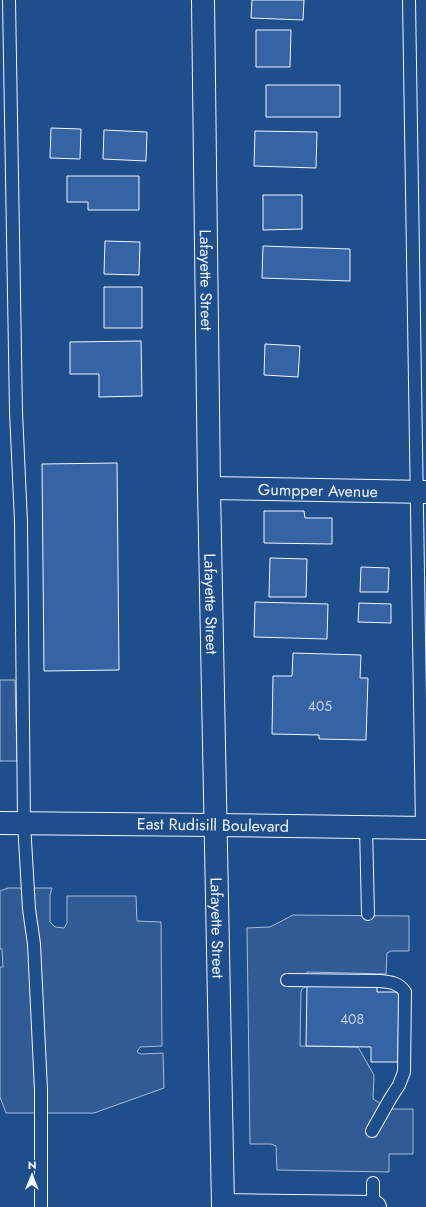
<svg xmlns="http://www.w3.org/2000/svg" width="426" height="1207" viewBox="0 0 426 1207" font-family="Jost,sans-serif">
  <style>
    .built { fill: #305b95; stroke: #a8bbd7 }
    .building { fill: #3563a3; stroke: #f2f6ff }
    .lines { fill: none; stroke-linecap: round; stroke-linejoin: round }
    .lane-casing { stroke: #f2f6ff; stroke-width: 14 }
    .street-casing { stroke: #f2f6ff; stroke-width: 24 }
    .secondary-casing { stroke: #f2f6ff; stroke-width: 24 }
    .highway-casing { stroke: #f2f6ff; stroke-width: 24 }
    .lane { stroke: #1f4e8c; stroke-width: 12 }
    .street { stroke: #1f4e8c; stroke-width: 22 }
    .secondary { stroke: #1f4e8c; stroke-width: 22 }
    .highway { stroke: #1f4e8c; stroke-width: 22 }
    .labels { text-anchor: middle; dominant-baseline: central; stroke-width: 3; stroke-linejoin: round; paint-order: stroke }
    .number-label { font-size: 14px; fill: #c3d1e8 }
    .street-label { font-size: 16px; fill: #f2f6ff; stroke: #1f4e8c }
  </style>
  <rect width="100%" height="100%" fill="#1f4e8c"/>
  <path class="built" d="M 0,680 L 15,680 L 17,761 L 0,761 Z
    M 8,888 L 52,888 L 50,895 L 50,922 L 55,927 L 64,928 L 67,923 L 67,896 L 136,896 L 137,921 L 161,922 L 162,1046 L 140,1047 L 137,1052 L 141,1054 L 163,1053 L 164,1088 L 94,1113 L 6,1113 L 0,1097 L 0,967 L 3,967 L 2,949 L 0,949 L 0,891 Z
    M 293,915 L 409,916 L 409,951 L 391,951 L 387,953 L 386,974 L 307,972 L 307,986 L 302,989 L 301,992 L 300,1046 L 358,1047 L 374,1075 L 373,1099 L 390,1109 L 413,1109 L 413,1154 L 389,1154 L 389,1172 L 277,1170 L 276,1146 L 271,1144 L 250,1144 L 247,928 L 270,927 Z"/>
  <path class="building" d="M 252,0 L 304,0 L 303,20 L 251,18 Z
    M 256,30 L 291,30 L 290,67 L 256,67 Z
    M 266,85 L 340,85 L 340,117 L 266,117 Z
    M 51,128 L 81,129 L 80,159 L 50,158 Z
    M 104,130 L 147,132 L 146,161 L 103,159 Z
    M 255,131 L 317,132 L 316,168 L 254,166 Z
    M 67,176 L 139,176 L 139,210 L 88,210 L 88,202 L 67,202 Z
    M 263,195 L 302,195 L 302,229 L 263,230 Z
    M 105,241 L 140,242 L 139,275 L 104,274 Z
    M 263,246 L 350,249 L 350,281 L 262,278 Z
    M 104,287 L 142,287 L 142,328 L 104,328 Z
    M 141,341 L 142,396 L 99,397 L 99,374 L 70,374 L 70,342 Z
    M 265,344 L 300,346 L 298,377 L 264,375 Z
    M 117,463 L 119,670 L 44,671 L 42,464 Z
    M 264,511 L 304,511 L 305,518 L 332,518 L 332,544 L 264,543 Z
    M 270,558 L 307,559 L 306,597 L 269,597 Z
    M 361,567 L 389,568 L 388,592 L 360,592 Z
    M 255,602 L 328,604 L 327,639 L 254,637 Z
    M 359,603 L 391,604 L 391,623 L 358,622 Z
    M 293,653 L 361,655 L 360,678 L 368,678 L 366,740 L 319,739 L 319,735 L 272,734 L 273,676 L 292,676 Z
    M 307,986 L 377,987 L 377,992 L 399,992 L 398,1062 L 371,1062 L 371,1047 L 306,1046 Z"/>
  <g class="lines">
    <defs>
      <path id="lane" d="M 9,0 L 16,412 L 21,522 L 24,823 L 29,909 L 34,944 L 41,1090 L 41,1207
        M 409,0 L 422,828
        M 366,827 L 368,914
        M 287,980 L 380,981 C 391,982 399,983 405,992 L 404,1072 L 399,1085 L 390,1099 L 372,1131
        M 373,1207 L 373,1183"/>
      <g id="street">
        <path id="s1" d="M 209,488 L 426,492"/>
        <path d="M 215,825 L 426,828"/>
        <path d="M 223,1205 L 375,1207"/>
      </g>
      <path id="secondary" d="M 0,823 L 215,825"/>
      <g id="highway">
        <path id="s2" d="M 203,0 L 209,488 L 223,1207"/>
      </g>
    </defs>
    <use href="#lane" class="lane-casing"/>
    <use href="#street" class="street-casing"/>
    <use href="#secondary" class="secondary-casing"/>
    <use href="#highway" class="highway-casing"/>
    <use href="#lane" class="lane"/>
    <use href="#street" class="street"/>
    <use href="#secondary" class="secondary"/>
    <use href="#highway" class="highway"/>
  </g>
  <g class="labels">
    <g class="number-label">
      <text x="320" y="706">405</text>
      <text x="352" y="1019">408</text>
    </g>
    <g class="street-label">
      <text stroke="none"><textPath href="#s2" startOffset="280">Lafayette Street</textPath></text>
      <text stroke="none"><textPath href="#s1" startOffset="109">Gumpper Avenue</textPath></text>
      <text stroke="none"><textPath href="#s2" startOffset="604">Lafayette Street</textPath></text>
      <text transform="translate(213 825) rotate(1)">East Rudisill Boulevard</text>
      <text stroke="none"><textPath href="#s2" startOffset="928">Lafayette Street</textPath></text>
    </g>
  </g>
  <g transform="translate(32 1175) rotate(1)" stroke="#1f4e8c" stroke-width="3" paint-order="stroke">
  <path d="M0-3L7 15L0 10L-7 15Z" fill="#f2f6ff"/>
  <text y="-6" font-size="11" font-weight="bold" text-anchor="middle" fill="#f2f6ff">N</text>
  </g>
</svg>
